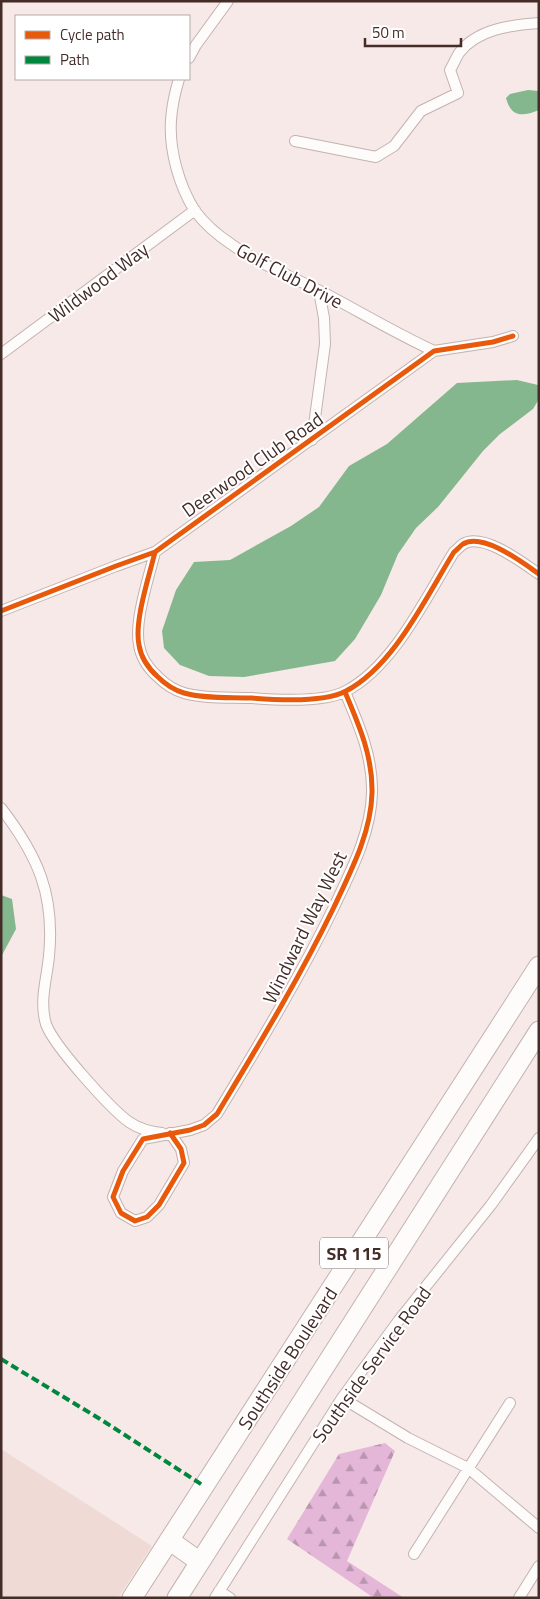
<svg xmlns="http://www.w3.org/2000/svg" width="540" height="1599" viewBox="0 0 540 1599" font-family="'Titillium Web',sans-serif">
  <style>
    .built { fill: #f0dad6 }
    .forest { fill: url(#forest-firs) }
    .water { fill: #84b78d }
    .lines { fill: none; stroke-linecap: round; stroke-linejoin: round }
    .street-casing { stroke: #c3b3b0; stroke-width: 12 }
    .highway-casing { stroke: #c3b3b0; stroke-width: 21 }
    .street { stroke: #fefcfb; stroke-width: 10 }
    .highway { stroke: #fefcfb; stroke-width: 19 }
    .quiet { stroke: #00873e; stroke-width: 4; stroke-dasharray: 8 4; stroke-linecap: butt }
    .cycleway-casing { stroke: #fff; stroke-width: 8 }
    .cycleway { stroke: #e8590c; stroke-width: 5 }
    .labels { text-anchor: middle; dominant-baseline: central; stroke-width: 4; stroke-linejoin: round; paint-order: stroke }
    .shield { fill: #fff; stroke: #7c6c69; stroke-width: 1 }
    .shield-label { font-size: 18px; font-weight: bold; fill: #442d29 }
    .street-label { font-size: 19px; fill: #442d29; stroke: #fff }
  </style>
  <defs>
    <pattern id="forest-firs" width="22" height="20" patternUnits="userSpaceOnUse" patternTransform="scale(1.25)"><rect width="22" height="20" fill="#e4b7d9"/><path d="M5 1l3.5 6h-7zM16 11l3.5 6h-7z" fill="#ba95b0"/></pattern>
  </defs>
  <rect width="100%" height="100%" fill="#f7e9e7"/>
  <path class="built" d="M 1,1449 L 152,1546 L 118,1598 L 1,1598 Z"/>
  <path class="forest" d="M 385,1443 L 395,1451 L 347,1561 L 404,1598 L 374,1598 L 287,1539 L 339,1454 Z"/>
  <path class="water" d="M 528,90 L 539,91 L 539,110 C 522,117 511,117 506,98 L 510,94 Z
    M 517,380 L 538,385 L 539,399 L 533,409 L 500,434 L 483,451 L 438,507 L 416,528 L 398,554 L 381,595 L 355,639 L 335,661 L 244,677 L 209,676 L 180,665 L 164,648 L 162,631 L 176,590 L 194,562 L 230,560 L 291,526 L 319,507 L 349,466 L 387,444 L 457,383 Z
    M 1,895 L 12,899 L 16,929 L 1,957 Z"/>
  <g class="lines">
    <defs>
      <path id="street" d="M 189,58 L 196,45 L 228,1
        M 179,79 C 175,92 172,106 171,120 C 169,150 179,186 195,211 C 204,223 219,236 231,244 C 260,265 295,278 326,294 C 362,313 397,334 434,351
        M 295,141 L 376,157 L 394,146 L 421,111 L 458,93 L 450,70 C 453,65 456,58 459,53 C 477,29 511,25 539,23
        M 1,354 L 195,210
        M 312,440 L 325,344 L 324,318 L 319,291
        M 155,552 C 149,577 134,621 139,645 C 141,658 149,669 158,677 C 165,684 174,690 184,693 C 205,699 230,697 252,698 C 276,700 324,703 346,691 C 394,666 426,597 454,552 C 457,550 460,546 463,544 C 483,532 523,563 539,574
        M 1,611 L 116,566 L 155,552 L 434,351 L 493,342 L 513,336
        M 1,808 C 38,856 55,895 49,956 C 47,978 39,1001 46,1024 C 53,1045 110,1108 129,1122 C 138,1128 151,1132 162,1133
        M 170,1133 L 181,1149 L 184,1163 L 159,1205 L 147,1217 L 135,1221 L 121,1213 L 113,1197 L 123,1171 L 143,1139 L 190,1130 L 204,1125 L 217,1114 C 258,1046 299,979 334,907 C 351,871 371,833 372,793 C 373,757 359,725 345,692
        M 342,1398 L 408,1438 L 468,1468 L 539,1528
        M 414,1554 L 510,1403
        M 219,1591 L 230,1598
        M 215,1598 L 342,1398 L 399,1320 L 491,1205 L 539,1138
        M 519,1598 L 539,1566"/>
      <path id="highway" d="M 169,1540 L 200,1562
        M 132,1598 L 539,966
        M 177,1598 L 539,1031"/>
    </defs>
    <use href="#street" class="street-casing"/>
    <use href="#highway" class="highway-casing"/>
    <use href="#street" class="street"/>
    <use href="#highway" class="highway"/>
    <path class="quiet" d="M 1,1359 L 100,1419 L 204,1486"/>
    <defs>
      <path id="cycleway" d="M 155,552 C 149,577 134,621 139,645 C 141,658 149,669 158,677 C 165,684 174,690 184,693 C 205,699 230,697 252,698 C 276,700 324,703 346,691 C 394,666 426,597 454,552 C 457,550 460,546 463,544 C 483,532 523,563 539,574
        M 1,611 L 116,566 L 155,552 L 434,351 L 493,342 L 513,336
        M 170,1133 L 181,1149 L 184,1163 L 159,1205 L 147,1217 L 135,1221 L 121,1213 L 113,1197 L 123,1171 L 143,1139 L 190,1130 L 204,1125 L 217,1114 C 258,1046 299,979 334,907 C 351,871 371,833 372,793 C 373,757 359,725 345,692"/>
    </defs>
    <use href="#cycleway" class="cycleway-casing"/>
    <use href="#cycleway" class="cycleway"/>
  </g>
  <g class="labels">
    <rect class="shield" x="320" y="1237.5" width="68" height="31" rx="4"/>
    <g class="shield-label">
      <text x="354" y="1253">SR 115</text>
    </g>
    <g class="street-label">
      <text transform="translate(290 275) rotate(28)">Golf Club Drive</text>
      <text transform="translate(98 282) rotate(-37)">Wildwood Way</text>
      <text transform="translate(252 464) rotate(-35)">Deerwood Club Road</text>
      <text transform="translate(304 927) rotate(-64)">Windward Way West</text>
      <text transform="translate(287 1358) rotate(-57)">Southside Boulevard</text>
      <text transform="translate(371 1364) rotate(-54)">Southside Service Road</text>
    </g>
  </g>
  <rect width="540" height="1599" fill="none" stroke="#442d29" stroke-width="5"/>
  <rect x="15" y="15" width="175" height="65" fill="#ffffff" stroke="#b4aba9"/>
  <rect x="25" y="31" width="25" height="8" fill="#e8590c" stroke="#b4aba9"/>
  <text x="60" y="40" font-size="15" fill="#442d29">Cycle path</text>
  <rect x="25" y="56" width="25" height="8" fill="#00873e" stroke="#b4aba9"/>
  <text x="60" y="65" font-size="15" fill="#442d29">Path</text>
  <path d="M365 38v8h96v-8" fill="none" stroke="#442d29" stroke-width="2.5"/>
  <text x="372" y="38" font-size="15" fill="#442d29" stroke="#ffffff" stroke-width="4" paint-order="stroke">50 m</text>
</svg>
